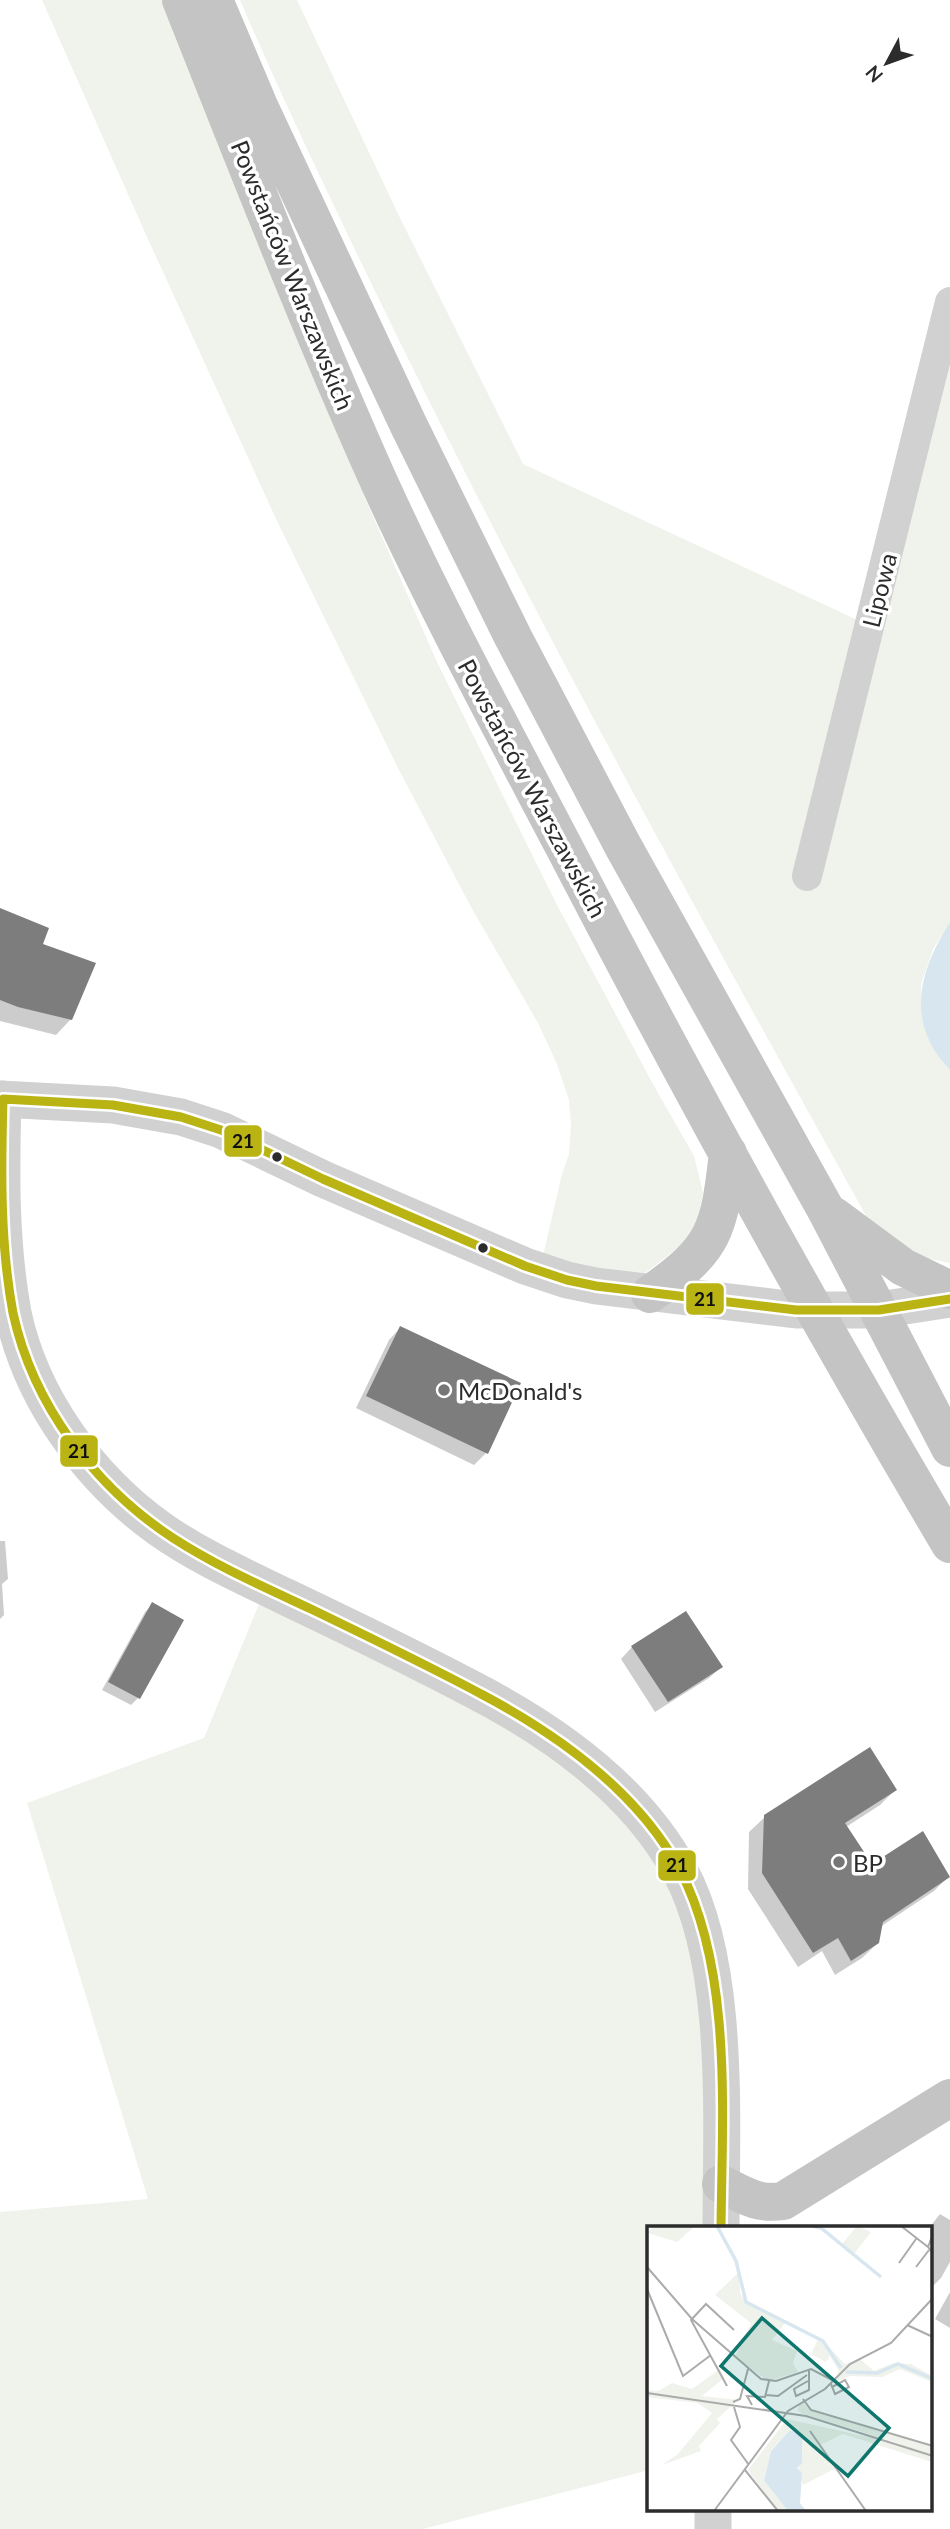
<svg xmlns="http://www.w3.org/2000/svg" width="950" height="2529" viewBox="0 0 950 2529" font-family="Lato,sans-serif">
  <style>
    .green { fill: #eff3eb }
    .water { fill: #d8e6ef }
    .shadow { fill: #0003 }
    .building { fill: #7d7d7d }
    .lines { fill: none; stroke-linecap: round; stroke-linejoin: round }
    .minor { stroke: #d1d1d1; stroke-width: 30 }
    .tertiary { stroke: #d1d1d1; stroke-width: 37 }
    .primary { stroke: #c4c4c4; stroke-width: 38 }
    .bus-1-casing { stroke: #fff; stroke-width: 14 }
    .bus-1 { stroke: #b9b313; stroke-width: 9 }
    .bus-dot { fill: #2c2c2c; stroke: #fff; stroke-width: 2.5 }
    .poi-dot { fill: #767676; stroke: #fff; stroke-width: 2.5 }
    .labels { text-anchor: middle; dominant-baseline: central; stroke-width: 7; stroke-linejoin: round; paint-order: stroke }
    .street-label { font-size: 24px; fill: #2c2c2c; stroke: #fff }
    .poi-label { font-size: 24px; fill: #2c2c2c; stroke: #fff; text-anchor: start }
    .inset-river { fill: none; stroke: #d8e6ef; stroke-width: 3.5 }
    .inset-road { fill: none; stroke: #ababab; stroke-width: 2 }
    .view { fill: #0f766e; fill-opacity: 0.15; stroke: #0f766e; stroke-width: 3.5 }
    .inset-edge { fill: none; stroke: #2c2c2c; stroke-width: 3.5 }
    .line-badge { stroke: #fff; stroke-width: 2.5 }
    .pale-badge-label { font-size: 19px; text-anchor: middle; font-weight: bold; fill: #111 }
  </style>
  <rect width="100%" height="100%" fill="#fff"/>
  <path class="green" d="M 42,0 L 164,0 L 280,295 L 364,496 L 437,662 L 555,901 L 654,1086 L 694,1156 L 703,1193 L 697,1221 L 688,1240 L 645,1273 L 601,1272 L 543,1256 L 562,1174 L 569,1154 L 571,1125 L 569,1100 L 557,1064 L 538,1023 L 471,907 L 398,768 L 277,521 L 147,237 Z
    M 240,0 L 297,0 L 400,218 L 523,464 L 870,626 L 950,302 L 950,922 L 933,949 L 921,984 L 921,1008 L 943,1062 L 950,1070 L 950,1263 L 906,1254 L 875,1232 C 702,921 530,611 375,291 C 328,194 282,98 240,0 Z
    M 266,1587 L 540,1727 L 693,1901 L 721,2228 L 649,2228 L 649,2470 L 423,2529 L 0,2529 L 0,2212 L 148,2199 L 27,1803 L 204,1738 Z"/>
  <path class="water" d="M 950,922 L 950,1070 C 904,1022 919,971 950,922 Z"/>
  <path class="shadow" d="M 0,910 L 41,945 L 71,1019 L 56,1035 L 0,1021 Z
    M 400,1328 L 519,1384 L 486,1453 L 474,1465 L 356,1408 L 389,1340 Z
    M 0,1541 L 5,1541 L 8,1579 L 2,1584 L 4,1615 L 0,1619 Z
    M 152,1605 L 138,1698 L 131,1705 L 102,1690 L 145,1612 Z
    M 632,1647 L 721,1667 L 709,1678 L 655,1712 L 621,1659 Z
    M 895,1790 L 880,1805 L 846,1827 L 872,1866 L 949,1876 L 934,1891 L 880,1927 L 878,1943 L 862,1958 L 835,1975 L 822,1951 L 798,1967 L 748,1889 L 749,1832 L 765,1817 Z
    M 940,2214 L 950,2220 L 950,2262 L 941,2278 L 933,2286 L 931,2285 L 931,2228 L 929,2228 Z
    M 950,2292 L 950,2328 L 935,2319 Z"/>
  <path class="building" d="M 0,908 L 49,928 L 43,944 L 96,963 L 72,1020 L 18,1007 L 0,1000 Z
    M 400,1326 L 521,1383 L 488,1454 L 366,1396 Z
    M 152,1602 L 184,1620 L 140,1699 L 108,1682 Z
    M 686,1611 L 723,1667 L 668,1702 L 631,1646 Z
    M 870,1747 L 897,1790 L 845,1823 L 872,1864 L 923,1831 L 950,1877 L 883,1922 L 879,1943 L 851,1961 L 838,1938 L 813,1953 L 762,1873 L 764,1815 Z"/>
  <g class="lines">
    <path class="minor" d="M 807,876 L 950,302"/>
    <path class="tertiary" d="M 0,1099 L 113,1105 L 181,1117 L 221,1130 L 323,1179 L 525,1266 L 567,1280 L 596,1286 L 796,1310 L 879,1310 L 950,1299
      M 3,1099 C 1,1171 0,1242 13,1313 C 31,1399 90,1479 160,1529 C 198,1556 243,1576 284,1596 C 347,1626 409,1656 470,1688 C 552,1730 635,1788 680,1871 C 731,1965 721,2122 721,2228
      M 713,2529 L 713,2510"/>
    <path class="primary" d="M 181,0 C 245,161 308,323 379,482 C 435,605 500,725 563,845 C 686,1082 814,1315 950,1544
      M 214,0 L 259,106 L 409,426 L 513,637 L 623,846 L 826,1210 L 950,1448
      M 834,1216 L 903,1267 L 950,1290
      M 650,1294 C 716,1248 719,1231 728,1153
      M 721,2184 C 744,2195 757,2205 783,2201 L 950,2098"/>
    <defs>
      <path id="bus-1" d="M 3,1099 C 1,1170 0,1244 13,1313 C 33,1405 95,1487 173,1538 C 216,1566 264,1587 311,1609 C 369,1637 427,1665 483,1695 C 560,1736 638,1792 680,1870 C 733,1971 722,2117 721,2228
        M 3,1099 L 113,1105 L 181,1117 L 221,1130 L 323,1179 L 525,1266 L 567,1280 L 596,1286 L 796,1310 L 879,1310 L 950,1299"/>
    </defs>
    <use href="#bus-1" class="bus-1-casing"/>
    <use href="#bus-1" class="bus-1"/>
  </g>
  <g class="bus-dot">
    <circle cx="277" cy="1157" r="6"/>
    <circle cx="483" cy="1248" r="6"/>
  </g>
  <g class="poi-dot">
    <circle cx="444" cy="1390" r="7"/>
    <circle cx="839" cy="1862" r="7"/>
  </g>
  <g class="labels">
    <g class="street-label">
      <text transform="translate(293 275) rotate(68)">Powstańców Warszawskich</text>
      <text transform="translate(879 590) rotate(-76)">Lipowa</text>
      <text transform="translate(533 788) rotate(62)">Powstańców Warszawskich</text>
    </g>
    <g class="poi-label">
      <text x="458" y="1390">McDonald's</text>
      <text x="853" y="1862">BP</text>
    </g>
  </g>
  <g transform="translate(647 2226)">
    <rect width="285" height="285" fill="#fff"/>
    <path d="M 6,0 L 48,0 L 30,16 L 1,7 ZM 210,0 L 224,6 L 207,28 L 195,18 ZM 92,46 L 93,67 L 98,76 L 138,97 L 125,114 L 150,125 L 146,137 L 151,146 L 121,155 L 88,131 L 104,97 L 68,69 ZM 172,111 L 198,138 L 213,133 L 227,145 L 247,137 L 264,138 L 285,150 L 285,156 L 253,143 L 235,151 L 203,150 L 188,156 L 192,145 L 183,130 L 179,136 L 164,128 ZM 73,143 L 77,152 L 55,170 L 91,174 L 70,193 L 73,197 L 52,220 L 54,225 L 15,239 L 31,228 L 65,187 L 51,177 L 0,171 L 0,164 L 12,165 L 25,157 L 45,163 ZM 155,175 L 161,182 L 285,220 L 285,236 L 196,208 L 173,219 L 189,242 L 156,259 L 142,205 L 124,224 L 117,253 L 141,285 L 131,285 L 101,244 L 140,193 L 257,219 L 154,187 L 150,184 Z" fill="#eff3eb"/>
    <path d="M 142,205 L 151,205 L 155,213 L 155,237 L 150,242 L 155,247 L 153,277 L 159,285 L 141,285 L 117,254 L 124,225 Z" fill="#d8e6ef"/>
    <path class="inset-river" d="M 70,0 L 89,35 L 99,76 L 176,115 L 194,142M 164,0 L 174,2 L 234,51M 199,146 L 230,147 L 251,138 L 286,153"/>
    <path class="inset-road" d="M 254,0 L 281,21M 286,8 L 281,21 L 286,27M 252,37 L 269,13M 0,41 L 45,93 L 114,153 L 129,155 L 164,143 L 187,155M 269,41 L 282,24M 0,63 L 36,150 L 64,129M 260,99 L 286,111M 161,155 L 147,163 L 149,170 L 162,164 L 162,144M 184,158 L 188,168 L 202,161 L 198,154 L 185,161M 80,160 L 44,94 L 59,78 L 87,104M 0,167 L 159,190 L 286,230M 119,169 L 131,170 L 160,149M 156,173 L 164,184 L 286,220M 86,176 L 93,173 L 101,143M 105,179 L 100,170 L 118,171 L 122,155M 87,181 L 93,201 L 84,214 L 102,239M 163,205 L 219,285M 98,244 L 131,285M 67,285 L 141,185 L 178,163 L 203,138 L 244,117 L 286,72"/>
    <path class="view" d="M 115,92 L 242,202 L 201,250 L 74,140 Z"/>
    <rect width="285" height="285" class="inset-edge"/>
  </g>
  <g class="line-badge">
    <rect x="223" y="1124" width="40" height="34" rx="7" fill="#b9b313"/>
    <rect x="685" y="1282" width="40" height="34" rx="7" fill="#b9b313"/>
    <rect x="59" y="1434" width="40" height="34" rx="7" fill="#b9b313"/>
    <rect x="657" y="1849" width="40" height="33" rx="7" fill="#b9b313"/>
  </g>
  <g class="pale-badge-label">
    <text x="243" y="1148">21</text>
    <text x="705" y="1306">21</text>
    <text x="79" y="1458">21</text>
    <text x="677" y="1872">21</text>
  </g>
  <g transform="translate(887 63) rotate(229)" stroke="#ffffff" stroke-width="5" paint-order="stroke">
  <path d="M0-5L12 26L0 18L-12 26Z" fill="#2c2c2c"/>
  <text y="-10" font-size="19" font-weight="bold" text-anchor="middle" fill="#2c2c2c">N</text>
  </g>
</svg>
